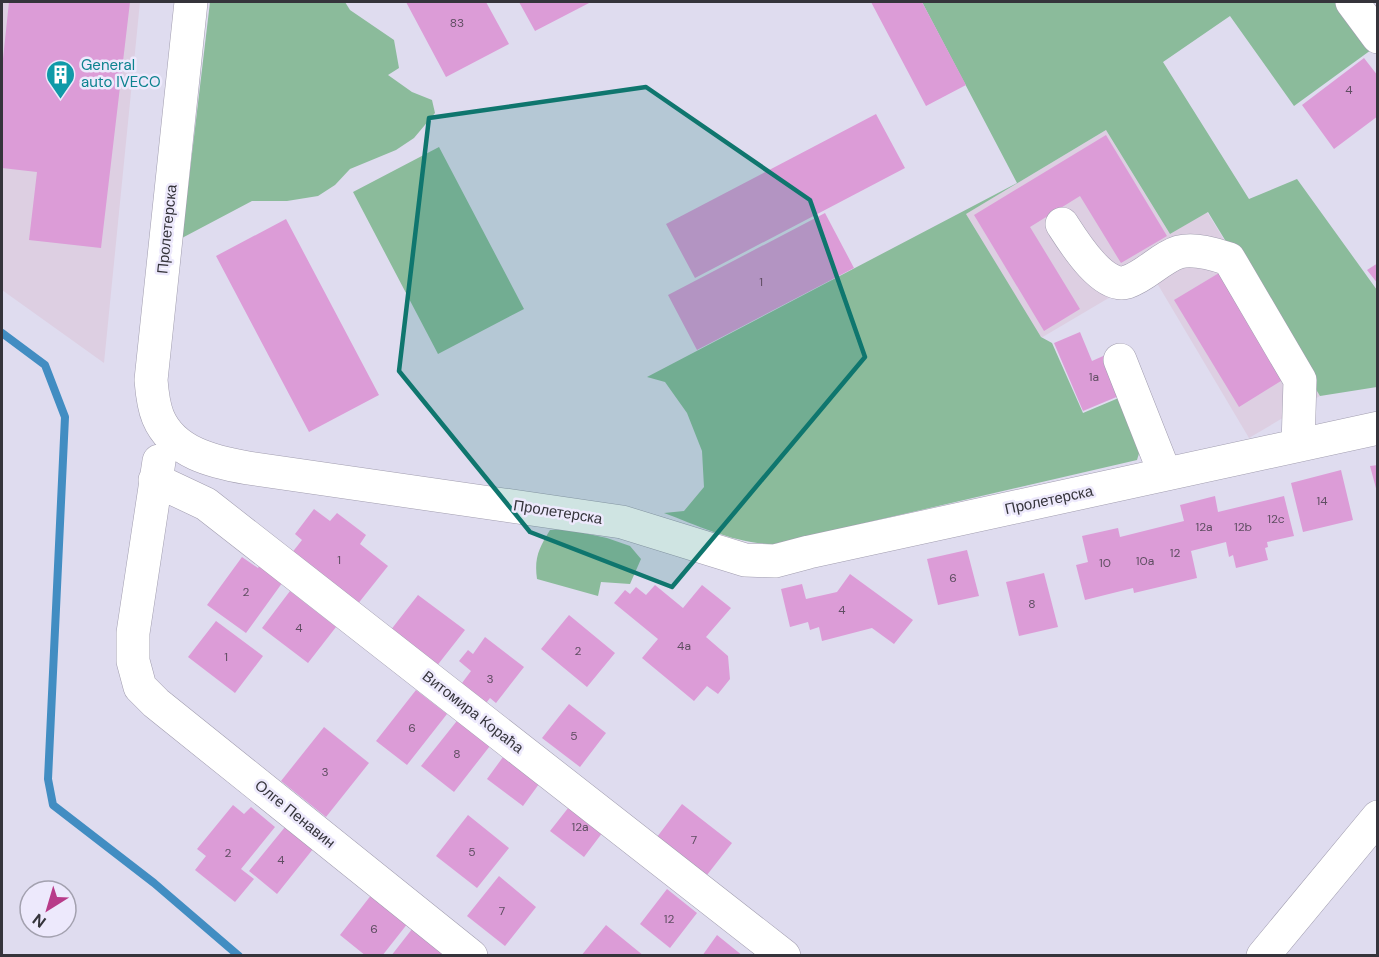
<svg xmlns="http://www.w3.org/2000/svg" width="1379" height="957" viewBox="0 0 1379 957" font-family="'DM Sans',sans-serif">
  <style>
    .commercial { fill: #ddcfe2 }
    .green { fill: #8bbb9b }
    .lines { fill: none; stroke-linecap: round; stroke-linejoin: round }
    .stream { stroke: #428dc2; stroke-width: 8 }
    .building { fill: #dc9cd7 }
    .minor-casing { stroke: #a19daf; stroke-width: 34 }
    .minor { stroke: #fff; stroke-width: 33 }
    .marked { fill: #0f766e; fill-opacity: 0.2; stroke: #0f766e; stroke-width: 4.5; stroke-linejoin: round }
    .labels { text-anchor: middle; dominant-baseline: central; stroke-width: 5; stroke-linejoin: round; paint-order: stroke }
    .number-label { font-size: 12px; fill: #5f4e62 }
    .culture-label { font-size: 15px; fill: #0d838f; stroke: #ede9fc; text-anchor: start }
    .street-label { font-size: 15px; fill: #35343b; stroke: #ede9fc }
  </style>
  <rect width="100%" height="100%" fill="#dfdcef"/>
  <path class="commercial" d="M 2,2 L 140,2 L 104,363 L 2,290 Z
    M 1106,130 L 1170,234 L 1207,212 L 1320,396 L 1249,438 L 1151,273 L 1041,338 L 966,214 Z"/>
  <path class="green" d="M 210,2 L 345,2 L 350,10 L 394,40 L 399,68 L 388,75 L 412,92 L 432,100 L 435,113 L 414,138 L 396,150 L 350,169 L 335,185 L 318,196 L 287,201 L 252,201 L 182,238 Z
    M 922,2 L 1335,2 L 1371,50 L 1294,106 L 1230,16 L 1163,62 L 1249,199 L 1297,179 L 1377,290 L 1377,387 L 1320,396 L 1208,212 L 1170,234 L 1106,130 L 966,214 L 1041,337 L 1052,343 L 1083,413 L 1121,397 L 1141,447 L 1137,460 L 774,544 C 736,544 699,526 664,513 L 684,511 L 704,487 L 702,451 L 687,413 L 665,382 L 647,377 L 1017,183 Z
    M 439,147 L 524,309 L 438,354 L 353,192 Z
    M 565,529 L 607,538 L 630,546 L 641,559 L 630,584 L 601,582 L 598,596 L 537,579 C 534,558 539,548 550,530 Z"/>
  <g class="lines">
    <path class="stream" d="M 2,333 L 45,365 L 65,417 L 48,779 L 53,805 L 154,883 L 239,956"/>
  </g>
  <path class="building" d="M 9,2 L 130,2 L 101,248 L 29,240 L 37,172 L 2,168 L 2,68 Z
    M 406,2 L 486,2 L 509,44 L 446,77 Z
    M 519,2 L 591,2 L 535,31 Z
    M 871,2 L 922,2 L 966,85 L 926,106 Z
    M 1364,58 L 1378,76 L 1378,116 L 1334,149 L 1302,105 Z
    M 876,114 L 905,168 L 695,278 L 666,224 Z
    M 1106,135 L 1167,236 L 1121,263 L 1080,196 L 1030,227 L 1080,309 L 1044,331 L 974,215 Z
    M 825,213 L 854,268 L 697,350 L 668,295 Z
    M 286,219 L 379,395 L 309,432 L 216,256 Z
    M 1378,263 L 1378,284 L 1367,270 Z
    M 1224,270 L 1289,376 L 1239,407 L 1174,300 Z
    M 1080,332 L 1092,361 L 1110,353 L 1126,393 L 1083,411 L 1054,343 Z
    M 1378,465 L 1378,492 L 1377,492 L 1370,466 Z
    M 1341,470 L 1353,520 L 1303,532 L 1291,483 Z
    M 1215,496 L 1218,512 L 1284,496 L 1294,536 L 1267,542 L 1268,547 L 1265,548 L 1268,560 L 1236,568 L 1233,555 L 1229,557 L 1226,542 L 1191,551 L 1197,578 L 1134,593 L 1133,588 L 1085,600 L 1076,565 L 1088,562 L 1082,536 L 1118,528 L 1120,537 L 1184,521 L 1180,505 Z
    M 314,509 L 330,521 L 337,513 L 366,535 L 360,544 L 388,566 L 357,605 L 291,554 L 302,540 L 295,534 Z
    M 967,550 L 979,596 L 938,605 L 927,559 Z
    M 242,557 L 258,568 L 262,562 L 285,579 L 246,633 L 207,605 Z
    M 1044,573 L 1058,627 L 1019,636 L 1006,582 Z
    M 850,574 L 913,620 L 894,644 L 872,628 L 822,641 L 819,627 L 810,630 L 808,622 L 790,627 L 781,589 L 802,584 L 806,599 L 837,592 Z
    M 655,585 L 683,608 L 702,585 L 731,608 L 706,637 L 728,656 L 730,679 L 718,694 L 707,686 L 694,701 L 642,658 L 658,639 L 614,603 L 625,590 L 630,594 L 636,587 L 646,595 Z
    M 290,591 L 336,627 L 308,663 L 262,628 Z
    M 418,595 L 465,630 L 436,667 L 390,631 Z
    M 569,615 L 615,653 L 587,687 L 541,649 Z
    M 216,621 L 263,656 L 235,693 L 188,657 Z
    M 485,637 L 524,667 L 496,703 L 490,698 L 483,707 L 459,687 L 471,671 L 459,661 L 468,650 L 473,654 Z
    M 416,690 L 447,714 L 407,765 L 376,741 Z
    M 569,704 L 606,733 L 580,767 L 542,738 Z
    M 460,717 L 493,742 L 454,792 L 421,766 Z
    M 324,727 L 369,763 L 326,817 L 281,781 Z
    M 511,746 L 547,773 L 523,806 L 487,779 Z
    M 576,798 L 609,824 L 584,857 L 550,831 Z
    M 682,804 L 732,843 L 707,875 L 657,837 Z
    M 233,805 L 244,814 L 251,807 L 275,827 L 241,869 L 254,879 L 235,902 L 195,870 L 206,856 L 197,849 Z
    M 468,815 L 509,848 L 477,888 L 436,856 Z
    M 285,827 L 313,849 L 277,894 L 249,871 Z
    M 499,876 L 536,907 L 505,946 L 467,916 Z
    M 667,889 L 697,913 L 670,948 L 640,924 Z
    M 372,894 L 408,923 L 382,956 L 366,956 L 340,935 Z
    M 416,924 L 455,956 L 391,956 Z
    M 606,925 L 644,956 L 581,956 Z
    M 717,935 L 743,956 L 702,956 Z"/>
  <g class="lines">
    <defs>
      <path id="minor" d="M 191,2 L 151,380 C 152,392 153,405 158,417 C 173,453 214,462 248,468 L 622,522 L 745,560 L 775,561 L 809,552 L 1378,428
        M 1352,2 L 1378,37
        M 1062,224 C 1073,241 1103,290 1127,282 C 1146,276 1160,258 1179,252 C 1195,248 1214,254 1229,259 L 1300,380 L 1298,445
        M 1120,360 L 1165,474
        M 159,461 L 133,633 L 133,661 L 140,687 L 156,703 L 471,956
        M 155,480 L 206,504 L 784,956
        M 1263,956 L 1378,817"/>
    </defs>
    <use href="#minor" class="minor-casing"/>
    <use href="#minor" class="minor"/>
  </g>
  <path class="marked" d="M 646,87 L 810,200 L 865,357 L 672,587 L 530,532 L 399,371 L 429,118 Z"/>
  <defs>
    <symbol id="building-pin" viewBox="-11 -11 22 30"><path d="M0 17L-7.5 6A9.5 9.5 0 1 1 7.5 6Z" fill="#0f9aa8" stroke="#ede9fc"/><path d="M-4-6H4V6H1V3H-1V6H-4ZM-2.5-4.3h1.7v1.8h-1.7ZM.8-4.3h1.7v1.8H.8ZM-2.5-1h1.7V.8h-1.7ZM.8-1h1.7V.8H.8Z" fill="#fff"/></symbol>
  </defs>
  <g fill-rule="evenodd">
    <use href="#building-pin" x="44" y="58" width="33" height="45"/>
  </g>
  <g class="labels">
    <g class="number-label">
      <text x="457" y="23">83</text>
      <text x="1349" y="90">4</text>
      <text x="761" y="282">1</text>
      <text x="1094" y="377">1a</text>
      <text x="1322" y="501">14</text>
      <text x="1276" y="519">12c</text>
      <text x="1204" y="527">12a</text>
      <text x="1243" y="527">12b</text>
      <text x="1175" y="553">12</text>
      <text x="339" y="560">1</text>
      <text x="1145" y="561">10a</text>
      <text x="1105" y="563">10</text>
      <text x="953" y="578">6</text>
      <text x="246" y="592">2</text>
      <text x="1032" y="604">8</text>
      <text x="842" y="610">4</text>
      <text x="299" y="628">4</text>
      <text x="684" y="646">4a</text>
      <text x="578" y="651">2</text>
      <text x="226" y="657">1</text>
      <text x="490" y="679">3</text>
      <text x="412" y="728">6</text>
      <text x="574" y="736">5</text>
      <text x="457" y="754">8</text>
      <text x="325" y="772">3</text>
      <text x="580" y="827">12a</text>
      <text x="694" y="840">7</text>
      <text x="472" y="852">5</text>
      <text x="228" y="853">2</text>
      <text x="281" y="860">4</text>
      <text x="502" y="911">7</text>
      <text x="669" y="919">12</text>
      <text x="374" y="929">6</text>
    </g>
    <g class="culture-label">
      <text x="81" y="65">General<tspan x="81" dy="17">auto IVECO</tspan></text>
    </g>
    <g class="street-label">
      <text transform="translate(167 229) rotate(-84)">Пролетерска</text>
      <text transform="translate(1049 500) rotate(-12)">Пролетерска</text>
      <text transform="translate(558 512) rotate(9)">Пролетерска</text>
      <text transform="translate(473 712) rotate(38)">Витомира Кораћа</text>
      <text transform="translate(295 814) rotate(39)">Олге Пенавин</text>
    </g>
  </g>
  <rect width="1379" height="957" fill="none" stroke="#35343b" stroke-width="6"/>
  <g transform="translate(48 909) rotate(217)"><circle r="28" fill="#ede9fc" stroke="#a3a1af" stroke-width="1.5"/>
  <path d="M0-4.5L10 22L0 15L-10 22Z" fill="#b83b89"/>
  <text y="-9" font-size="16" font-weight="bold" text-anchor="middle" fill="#35343b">N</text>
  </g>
</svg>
